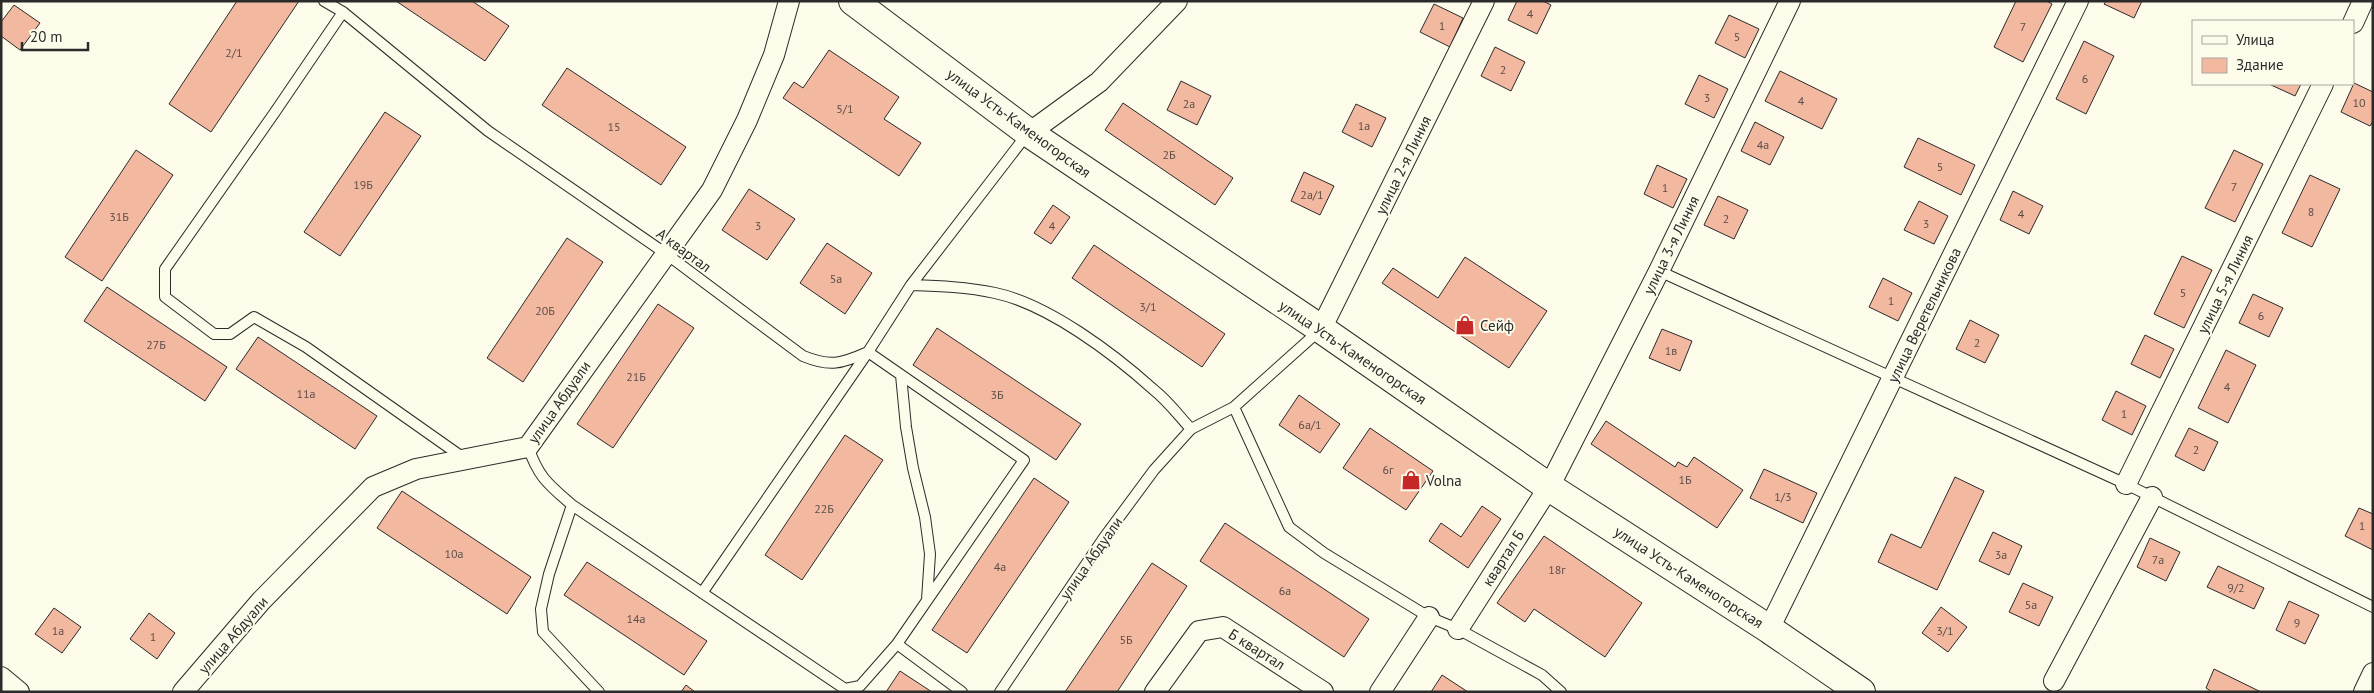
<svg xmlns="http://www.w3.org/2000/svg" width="2374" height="693" viewBox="0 0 2374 693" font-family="'PT Sans',sans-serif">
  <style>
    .building { fill: #f2b8a0; stroke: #2b2b2b }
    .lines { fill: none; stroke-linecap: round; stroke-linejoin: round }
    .lane-casing { stroke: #2b2b2b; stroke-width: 12 }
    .street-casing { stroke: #2b2b2b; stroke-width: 22 }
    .secondary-casing { stroke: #2b2b2b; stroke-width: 30 }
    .lane { stroke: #fdfbea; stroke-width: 10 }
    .street { stroke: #fdfbea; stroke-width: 20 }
    .secondary { stroke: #fdfbea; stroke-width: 28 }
    .labels { text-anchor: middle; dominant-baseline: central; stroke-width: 4; stroke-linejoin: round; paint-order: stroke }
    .number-label { font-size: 12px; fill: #5d4e48 }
    .street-label { font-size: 15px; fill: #2b2b2b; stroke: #fdfbea }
    .poi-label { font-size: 15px; fill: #2b2b2b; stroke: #fdfbea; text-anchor: start }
  </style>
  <rect width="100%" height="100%" fill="#fdfbea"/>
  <path class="building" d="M 237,1 L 299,1 L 211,132 L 169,104 Z
    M 396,1 L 472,1 L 509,26 L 485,61 Z
    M 1517,1 L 1543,1 L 1551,5 L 1537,34 L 1508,20 Z
    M 2016,1 L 2047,1 L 2052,4 L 2023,62 L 1994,47 Z
    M 2106,1 L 2142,1 L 2134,18 L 2104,4 Z
    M 1434,4 L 1463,18 L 1450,47 L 1420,32 Z
    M 14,5 L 40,23 L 20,50 L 1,36 L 1,22 Z
    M 1729,15 L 1759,29 L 1745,58 L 1715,43 Z
    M 2084,41 L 2114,56 L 2086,114 L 2056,99 Z
    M 1495,47 L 1525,62 L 1511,91 L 1481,76 Z
    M 829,50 L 899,97 L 884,119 L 921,143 L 899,176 L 783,98 L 794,82 L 803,88 Z
    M 567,68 L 686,147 L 661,185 L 542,105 Z
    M 1780,71 L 1837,99 L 1822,129 L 1765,101 Z
    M 1699,75 L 1728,89 L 1714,118 L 1685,104 Z
    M 1181,81 L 1211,96 L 1197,125 L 1167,110 Z
    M 2354,83 L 2373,92 L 2373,121 L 2370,126 L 2341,112 Z
    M 2269,84 L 2301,84 L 2295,96 Z
    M 1123,103 L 1233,178 L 1215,205 L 1105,130 Z
    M 1356,104 L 1386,118 L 1372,147 L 1342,132 Z
    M 385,112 L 421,136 L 340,256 L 304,232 Z
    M 1755,122 L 1784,137 L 1770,165 L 1741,151 Z
    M 1918,138 L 1975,165 L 1961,195 L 1904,167 Z
    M 136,150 L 173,175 L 102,281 L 65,257 Z
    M 2234,150 L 2263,164 L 2235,222 L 2205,208 Z
    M 1657,165 L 1687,179 L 1673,208 L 1644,194 Z
    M 1304,172 L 1334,186 L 1320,215 L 1291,201 Z
    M 2310,175 L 2340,189 L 2312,247 L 2282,233 Z
    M 749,189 L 795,219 L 767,260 L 722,230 Z
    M 2013,191 L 2043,206 L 2029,234 L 2000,220 Z
    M 1718,196 L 1748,210 L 1734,239 L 1704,225 Z
    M 1919,201 L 1948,216 L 1934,244 L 1904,230 Z
    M 1053,205 L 1070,217 L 1051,244 L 1034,233 Z
    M 567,238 L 603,262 L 523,382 L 487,358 Z
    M 827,243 L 872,273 L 845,314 L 800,283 Z
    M 1094,245 L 1225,334 L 1202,367 L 1072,278 Z
    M 2182,256 L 2212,270 L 2184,328 L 2154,314 Z
    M 1465,257 L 1547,311 L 1509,368 L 1382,283 L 1393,268 L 1438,298 Z
    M 1883,278 L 1912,293 L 1898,321 L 1869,307 Z
    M 107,287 L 227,367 L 205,401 L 84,321 Z
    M 2253,294 L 2283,308 L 2269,337 L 2239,323 Z
    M 658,304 L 694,328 L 613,448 L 577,424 Z
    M 1970,320 L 1999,335 L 1985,363 L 1956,349 Z
    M 937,328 L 1081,424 L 1056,460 L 913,365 Z
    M 1662,329 L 1692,341 L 1680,371 L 1649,358 Z
    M 2145,335 L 2174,349 L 2160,378 L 2131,364 Z
    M 258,337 L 377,416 L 355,449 L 236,369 Z
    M 2226,350 L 2256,365 L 2228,423 L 2198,408 Z
    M 2116,391 L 2146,406 L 2132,435 L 2102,420 Z
    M 1299,395 L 1340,424 L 1320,453 L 1279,425 Z
    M 1606,421 L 1675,467 L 1678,462 L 1687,467 L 1694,457 L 1743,490 L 1717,528 L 1591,444 Z
    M 1370,428 L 1433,471 L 1406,510 L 1343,468 Z
    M 2189,428 L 2218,442 L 2204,471 L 2175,456 Z
    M 845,435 L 883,460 L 802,580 L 765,555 Z
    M 1764,469 L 1817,493 L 1803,523 L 1750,498 Z
    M 1955,477 L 1984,491 L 1937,590 L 1878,562 L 1891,534 L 1921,548 Z
    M 1034,478 L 1069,502 L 967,653 L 932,630 Z
    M 402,491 L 531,577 L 507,614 L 377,528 Z
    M 1482,506 L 1501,519 L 1468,568 L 1429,541 L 1441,523 L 1461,537 Z
    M 2359,508 L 2373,514 L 2373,550 L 2345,536 Z
    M 1225,523 L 1369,619 L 1344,657 L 1200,561 Z
    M 1993,532 L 2022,546 L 2009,575 L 1979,561 Z
    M 1544,536 L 1642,603 L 1605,657 L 1534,609 L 1525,622 L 1497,603 Z
    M 2150,538 L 2180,552 L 2166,581 L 2137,567 Z
    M 587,562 L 707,641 L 684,675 L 564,595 Z
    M 1152,563 L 1187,586 L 1117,692 L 1065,692 Z
    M 2218,566 L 2264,588 L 2254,609 L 2207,587 Z
    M 2023,583 L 2053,597 L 2039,626 L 2009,612 Z
    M 2289,601 L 2319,615 L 2305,644 L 2276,630 Z
    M 1941,607 L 1967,627 L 1948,652 L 1922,633 Z
    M 54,608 L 81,627 L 62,653 L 35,634 Z
    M 149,613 L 175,633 L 157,659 L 130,639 Z
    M 2214,669 L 2261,692 L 2212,692 L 2206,688 Z
    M 900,671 L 932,692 L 886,692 Z
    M 1442,675 L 1468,692 L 1431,692 Z
    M 686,685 L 695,692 L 681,692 Z"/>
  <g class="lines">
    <defs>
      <path id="lane" d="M 324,1 L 343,12 L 488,131 L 665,253 L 803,356 C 830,367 841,364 868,352 L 1024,460 L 897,644 L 860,686 L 845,689 L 572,505 C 548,484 539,478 528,447
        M 343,12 L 275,112 L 165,269 L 165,297 L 214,334 L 230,334 L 254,317 L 306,347 L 465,459
        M 1659,271 L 2126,484 L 2373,607
        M 911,285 C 940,286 967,287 995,293 C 1048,304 1114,354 1154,390 C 1168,401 1179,416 1191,429
        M 901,375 L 906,427 L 913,468 L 925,517 L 930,554 L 927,600
        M 1234,407 L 1289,527 L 1324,553 L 1429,617 L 1458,629 L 1542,675 L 1561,692
        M 572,505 L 549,574 L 541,609 L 543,632 L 599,692
        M 702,593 L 868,352 L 911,285 L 1028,133
        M 897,644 L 962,692
        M 1000,692 L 1103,539 L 1154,470 L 1191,429 L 1234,407 L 1320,330"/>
      <path id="street" d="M 2353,23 L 2363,1
        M 1029,133 L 1099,82 L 1177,1
        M 1321,329 L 1484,1
        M 2126,484 L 2323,84
        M 1458,629 L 1549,487 L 1659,271 L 1790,1
        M 1769,629 L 2078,1
        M 1,677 L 19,692
        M 2054,681 L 2152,497
        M 183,692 L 261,601 L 373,487 L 416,469 L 528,447 L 712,190 L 747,120 L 774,55 L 789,1
        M 1155,692 L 1199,631 L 1223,627 L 1323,692
        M 1380,692 L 1429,617
        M 2364,692 L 2373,673"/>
      <path id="secondary" d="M 853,1 L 1029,133 L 1321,329 L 1549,487 L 1769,629 L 1861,692"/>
    </defs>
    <use href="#lane" class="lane-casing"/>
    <use href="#street" class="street-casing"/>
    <use href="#secondary" class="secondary-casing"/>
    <use href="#lane" class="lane"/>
    <use href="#street" class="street"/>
    <use href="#secondary" class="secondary"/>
  </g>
  <defs>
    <symbol id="shop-bare" viewBox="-9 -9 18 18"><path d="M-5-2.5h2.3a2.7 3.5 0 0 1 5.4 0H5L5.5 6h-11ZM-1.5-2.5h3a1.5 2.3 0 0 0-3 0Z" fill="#c62828" stroke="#fdfbea" stroke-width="2.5" paint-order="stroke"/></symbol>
  </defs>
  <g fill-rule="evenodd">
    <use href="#shop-bare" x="1451" y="311" width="28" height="28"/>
    <use href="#shop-bare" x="1397" y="466" width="28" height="28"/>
  </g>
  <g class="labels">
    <g class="number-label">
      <text x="1530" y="13">4</text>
      <text x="1442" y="25">1</text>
      <text x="2023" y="26">7</text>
      <text x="1737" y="36">5</text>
      <text x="234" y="52">2/1</text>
      <text x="1503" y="69">2</text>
      <text x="2085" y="78">6</text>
      <text x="1707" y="97">3</text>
      <text x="1801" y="100">4</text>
      <text x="2359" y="102">10</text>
      <text x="1189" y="103">2а</text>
      <text x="845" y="108">5/1</text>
      <text x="1364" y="125">1а</text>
      <text x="614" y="126">15</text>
      <text x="1763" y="144">4а</text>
      <text x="1169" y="154">2Б</text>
      <text x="1940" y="166">5</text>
      <text x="363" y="184">19Б</text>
      <text x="2234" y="186">7</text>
      <text x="1665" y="187">1</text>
      <text x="1312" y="194">2а/1</text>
      <text x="2311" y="211">8</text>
      <text x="2021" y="213">4</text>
      <text x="119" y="216">31Б</text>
      <text x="1726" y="218">2</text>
      <text x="1926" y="223">3</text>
      <text x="758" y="225">3</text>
      <text x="1052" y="225">4</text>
      <text x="836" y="278">5а</text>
      <text x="2183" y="292">5</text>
      <text x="1891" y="300">1</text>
      <text x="1148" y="306">3/1</text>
      <text x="545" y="310">20Б</text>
      <text x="2261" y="315">6</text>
      <text x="1977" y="342">2</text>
      <text x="156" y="344">27Б</text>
      <text x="1671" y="350">1в</text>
      <text x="636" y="376">21Б</text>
      <text x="2227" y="386">4</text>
      <text x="306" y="393">11а</text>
      <text x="997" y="394">3Б</text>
      <text x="2124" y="413">1</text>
      <text x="1310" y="424">6а/1</text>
      <text x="2196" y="449">2</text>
      <text x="1388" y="469">6г</text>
      <text x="1685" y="479">1Б</text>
      <text x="1783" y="496">1/3</text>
      <text x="824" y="508">22Б</text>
      <text x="2362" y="525">1</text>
      <text x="454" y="553">10а</text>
      <text x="2001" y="554">3а</text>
      <text x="2158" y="559">7а</text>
      <text x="1000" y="566">4а</text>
      <text x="1557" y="569">18г</text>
      <text x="2236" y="587">9/2</text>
      <text x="1285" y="590">6а</text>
      <text x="2031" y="604">5а</text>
      <text x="636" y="618">14а</text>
      <text x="2297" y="622">9</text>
      <text x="58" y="630">1а</text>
      <text x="1945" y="630">3/1</text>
      <text x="153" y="636">1</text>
      <text x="1126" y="639">5Б</text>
    </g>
    <g class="street-label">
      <text transform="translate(1019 123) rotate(36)">улица Усть-Каменогорская</text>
      <text transform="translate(1403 165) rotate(-64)">улица 2-я Линия</text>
      <text transform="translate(1671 245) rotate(-64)">улица 3-я Линия</text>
      <text transform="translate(684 250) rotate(36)">А квартал</text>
      <text transform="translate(2225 284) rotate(-64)">улица 5-я Линия</text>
      <text transform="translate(1924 315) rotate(-64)">улица Веретельникова</text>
      <text transform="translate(1353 352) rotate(34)">улица Усть-Каменогорская</text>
      <text transform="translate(559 402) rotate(-55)">улица Абдуали</text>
      <text transform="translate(1091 558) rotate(-55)">улица Абдуали</text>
      <text transform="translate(1503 558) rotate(-57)">квартал Б</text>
      <text transform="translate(1689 577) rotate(33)">улица Усть-Каменогорская</text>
      <text transform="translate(233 635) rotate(-49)">улица Абдуали</text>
      <text transform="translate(1257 649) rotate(32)">Б квартал</text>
    </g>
    <g class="poi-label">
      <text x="1480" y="325">Сейф</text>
      <text x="1426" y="480">Volna</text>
    </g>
  </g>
  <rect width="2374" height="693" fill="none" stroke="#2b2b2b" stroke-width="5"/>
  <rect x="2192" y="20" width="162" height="65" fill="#fdfbea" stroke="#a9a89e"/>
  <rect x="2202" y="36" width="25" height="8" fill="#fdfbea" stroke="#a9a89e"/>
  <text x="2236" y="45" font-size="15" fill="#2b2b2b">Улица</text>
  <rect x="2202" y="58" width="25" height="15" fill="#f2b8a0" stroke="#a9a89e"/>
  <text x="2236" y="70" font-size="15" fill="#2b2b2b">Здание</text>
  <path d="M22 42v8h66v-8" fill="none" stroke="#2b2b2b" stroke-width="2.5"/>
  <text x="30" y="42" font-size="15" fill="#2b2b2b" stroke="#fdfbea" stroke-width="4" paint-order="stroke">20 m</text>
</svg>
